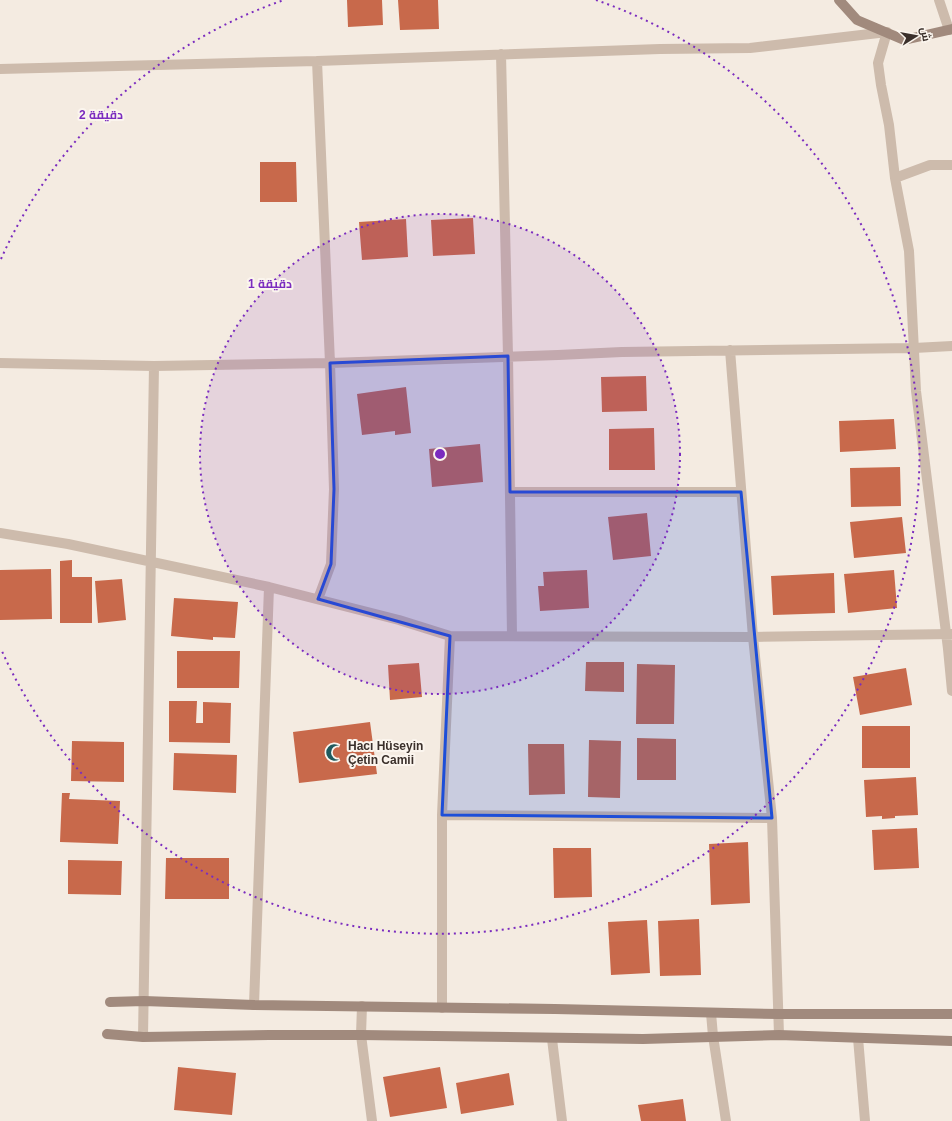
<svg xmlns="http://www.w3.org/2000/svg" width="952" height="1121" viewBox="0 0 952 1121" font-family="Helvetica,Cairo,sans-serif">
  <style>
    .building { fill: #c8694b }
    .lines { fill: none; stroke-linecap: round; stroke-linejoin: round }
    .street { stroke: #cdbbac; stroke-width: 10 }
    .secondary { stroke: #a18a7d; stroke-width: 10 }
    .marked { fill: #1d4ed8; fill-opacity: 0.2; stroke: #1d4ed8; stroke-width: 3; stroke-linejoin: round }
    .ring { fill: none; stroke: #7b2cbf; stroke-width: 2; stroke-dasharray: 2 4 }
    .labels { text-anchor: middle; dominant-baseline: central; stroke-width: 4; stroke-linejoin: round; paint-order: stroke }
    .poi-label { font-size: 12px; font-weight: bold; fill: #3b302b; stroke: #fbf5ee; text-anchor: start }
    .centre { fill: #7b2cbf; stroke: #fbf5ee; stroke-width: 2 }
    .ring-label { font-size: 12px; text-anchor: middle; font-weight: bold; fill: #7b2cbf; stroke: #fbf5ee; stroke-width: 4; stroke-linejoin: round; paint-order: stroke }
  </style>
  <rect width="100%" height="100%" fill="#f4ebe1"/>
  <path class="building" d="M 347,0 L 382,0 L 383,25 L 348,27 Z
    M 398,0 L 438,0 L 439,29 L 400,30 Z
    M 260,162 L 296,162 L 297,202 L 260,202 Z
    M 473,218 L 475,254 L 433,256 L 431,220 Z
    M 406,219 L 408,257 L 362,260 L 359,222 Z
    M 646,376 L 647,411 L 602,412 L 601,377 Z
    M 406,387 L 411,433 L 395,435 L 395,431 L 362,435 L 357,394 Z
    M 894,419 L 896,449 L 840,452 L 839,421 Z
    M 654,428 L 655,470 L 609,470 L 609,429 Z
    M 480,444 L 483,482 L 432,487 L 429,449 Z
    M 900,467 L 901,506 L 851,507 L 850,468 Z
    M 647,513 L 651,556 L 613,560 L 608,517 Z
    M 902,517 L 906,553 L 854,558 L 850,522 Z
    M 72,560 L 72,577 L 92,577 L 92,623 L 60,623 L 60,561 Z
    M 51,569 L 52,619 L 0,620 L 0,570 Z
    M 587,570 L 589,608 L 540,611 L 538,586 L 544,586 L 543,572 Z
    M 894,570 L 897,608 L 848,613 L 844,574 Z
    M 834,573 L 835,613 L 773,615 L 771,576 Z
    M 122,579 L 126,620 L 98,623 L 95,581 Z
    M 174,598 L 238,602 L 235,638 L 213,637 L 213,640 L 171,636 Z
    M 177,651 L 240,651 L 239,688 L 177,688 Z
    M 586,662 L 624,662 L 624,692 L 585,691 Z
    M 419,663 L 422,697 L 390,700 L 388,665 Z
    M 637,664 L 675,665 L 674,724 L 636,724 Z
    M 906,668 L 912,705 L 860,715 L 853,677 Z
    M 169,701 L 197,701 L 196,723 L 203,723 L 203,702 L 231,703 L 230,743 L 169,742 Z
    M 370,722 L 377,774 L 299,783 L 293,732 Z
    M 862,726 L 910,726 L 910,768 L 862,768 Z
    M 637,738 L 676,739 L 676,780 L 637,780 Z
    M 589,740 L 621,741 L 620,798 L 588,797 Z
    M 72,741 L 124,742 L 124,782 L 71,781 Z
    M 528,744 L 564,744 L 565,794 L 529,795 Z
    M 174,753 L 237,755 L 236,793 L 173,790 Z
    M 916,777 L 918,815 L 895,816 L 895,818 L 882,819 L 882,816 L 866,817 L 864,780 Z
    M 62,793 L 70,793 L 69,799 L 120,801 L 118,844 L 60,842 Z
    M 917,828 L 919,868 L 874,870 L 872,830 Z
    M 748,842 L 750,903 L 711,905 L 709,844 Z
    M 553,848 L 591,848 L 592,897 L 554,898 Z
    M 166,858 L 229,858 L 229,899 L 165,899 Z
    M 68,860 L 122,861 L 121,895 L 68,894 Z
    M 699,919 L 701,975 L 660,976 L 658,921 Z
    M 647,920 L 650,973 L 611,975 L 608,922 Z
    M 178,1067 L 236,1073 L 232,1115 L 174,1110 Z
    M 440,1067 L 447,1108 L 390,1117 L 383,1077 Z
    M 509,1073 L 514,1105 L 461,1114 L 456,1083 Z
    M 683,1099 L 686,1121 L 641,1121 L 638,1105 Z"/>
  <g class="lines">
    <path class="street" d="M 939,0 L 949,30
      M 501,54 L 508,356 L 512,636
      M 317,61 L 330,363 L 334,489 L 331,564 L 318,599
      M 0,69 L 317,61 L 660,49 L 750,48 L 887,32 L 878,63 L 881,85 L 889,125 L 895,178
      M 952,165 L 930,165 L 895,178 L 909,251 L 916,391 L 948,649 L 952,691
      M 730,350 L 753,637 L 772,818 L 779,1035
      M 0,363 L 154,366 L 330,363 L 558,355 L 622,352 L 914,348 L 952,346
      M 510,492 L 741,492
      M 0,533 L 68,544 L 269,587 L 399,620 L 450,636 L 753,637 L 952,634
      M 442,815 L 772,818
      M 254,1005 L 269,587
      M 362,1006 L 361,1035 L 372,1121
      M 442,1008 L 442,815 L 450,636
      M 711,1013 L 713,1036 L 726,1121
      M 143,1037 L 154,366
      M 858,1038 L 865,1121
      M 552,1039 L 562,1121"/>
    <path class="secondary" d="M 839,0 L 857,20 L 904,40 L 952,29
      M 110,1002 L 144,1001 L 254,1005 L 555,1009 L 778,1014 L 952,1014
      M 107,1034 L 143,1037 L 269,1035 L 361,1035 L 643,1039 L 779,1035 L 952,1041"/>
  </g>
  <path class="marked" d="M 508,356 L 510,492 L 741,492 L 772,818 L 442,815 L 450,636 L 318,599 L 331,564 L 334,489 L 330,363 Z"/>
  <circle cx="440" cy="454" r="240" fill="#7b2cbf" fill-opacity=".12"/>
  <g class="ring">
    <circle cx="440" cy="454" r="240"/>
    <path d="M1 259A480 480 0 0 1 284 0M596 0A480 480 0 1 1 1 649"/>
  </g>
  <defs>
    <symbol id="mosque-bare" viewBox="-9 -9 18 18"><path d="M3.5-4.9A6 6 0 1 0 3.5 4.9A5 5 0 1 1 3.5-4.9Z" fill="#1f5a5e" stroke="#fbf5ee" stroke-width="2.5" paint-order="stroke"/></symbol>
  </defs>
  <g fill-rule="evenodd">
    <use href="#mosque-bare" x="322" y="740" width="25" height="25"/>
  </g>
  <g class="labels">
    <g class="poi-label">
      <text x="348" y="746">Hacı Hüseyin<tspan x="348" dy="14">Çetin Camii</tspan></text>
    </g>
  </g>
  <circle cx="440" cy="454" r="6" class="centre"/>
  <g class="ring-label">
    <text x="101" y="119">2 دقيقة</text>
    <text x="270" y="288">1 دقيقة</text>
  </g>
  <g transform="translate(916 36) rotate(79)" stroke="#fbf5ee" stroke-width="3" paint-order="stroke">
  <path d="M0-3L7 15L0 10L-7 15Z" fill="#3b302b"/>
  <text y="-6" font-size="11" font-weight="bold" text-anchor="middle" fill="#3b302b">ش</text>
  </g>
</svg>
